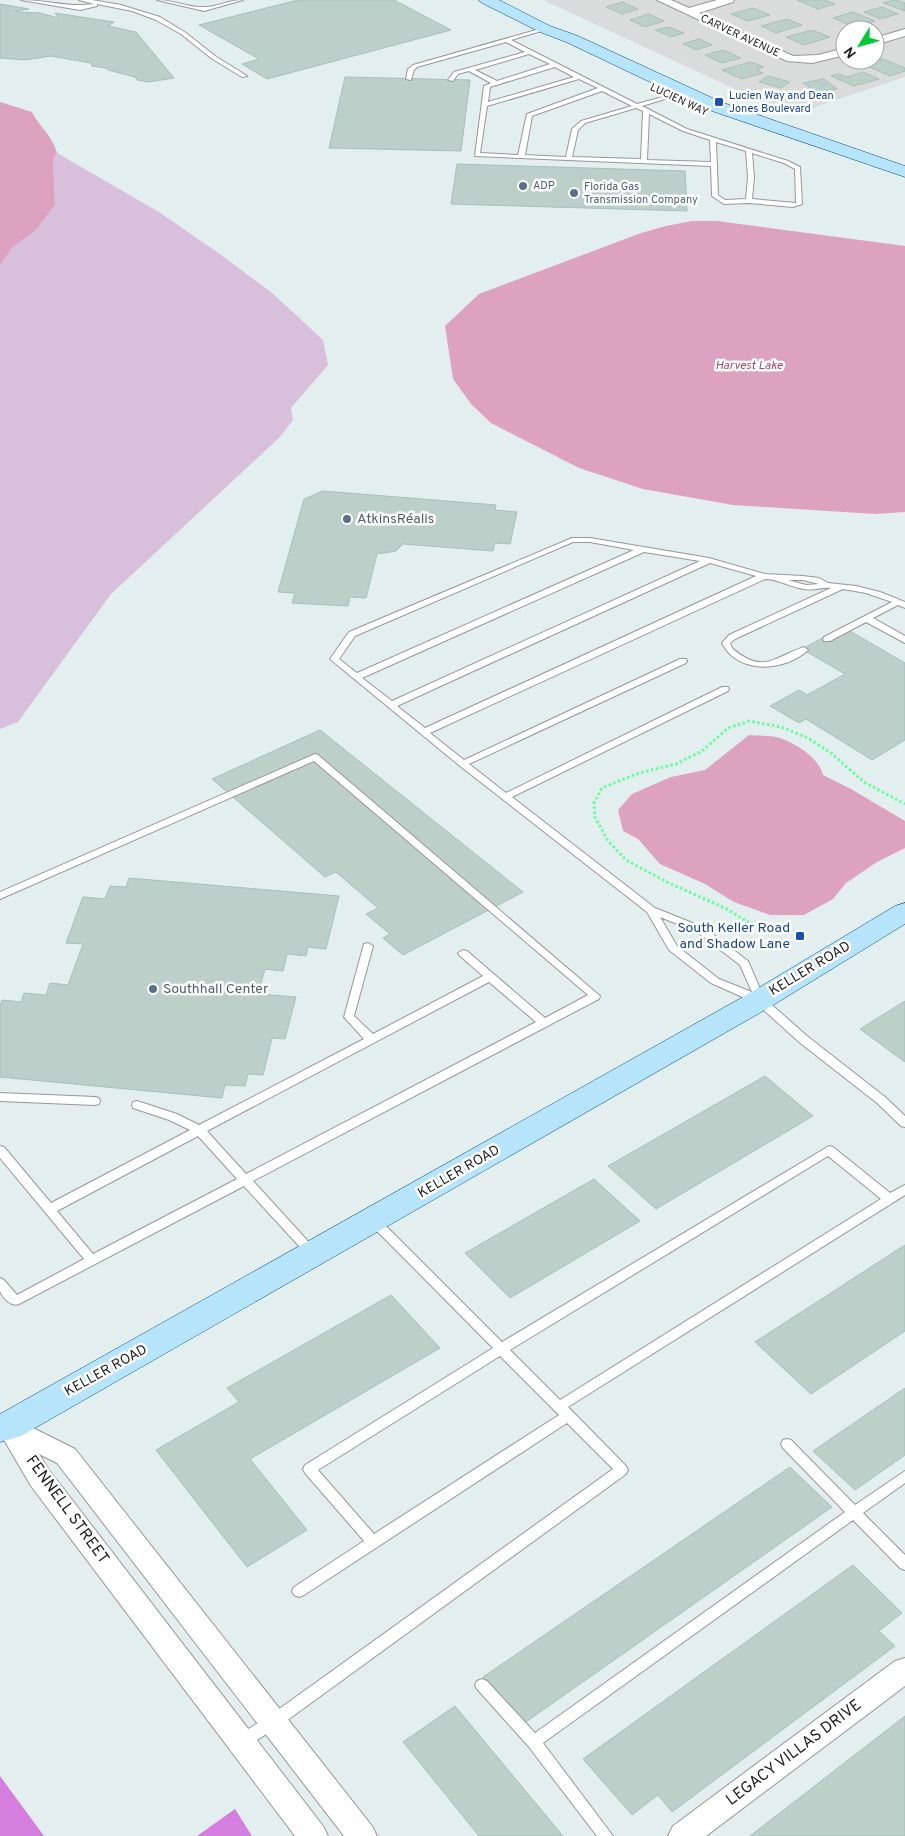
<svg xmlns="http://www.w3.org/2000/svg" width="905" height="1836" viewBox="0 0 905 1836" font-family="Overpass,sans-serif">
  <style>
    .residential { fill: #dadcdb; fill-rule: evenodd }
    .wetland { fill: #d8c0dd }
    .pitch { fill: #d47fe0 }
    .water { fill: #dda2c0 }
    .building { fill: #bccfc9; stroke: #a5c1b9 }
    .lines { fill: none; stroke-linecap: round; stroke-linejoin: round }
    .lane-casing { stroke: #979797; stroke-width: 2 }
    .street-casing { stroke: #979797; stroke-width: 2 }
    .secondary-casing { stroke: #034b76; stroke-width: 1 }
    .path { stroke: #67fc9e; stroke-width: 3; stroke-dasharray: 2.5 2.5; stroke-linecap: butt }
    .lane { fill: #fff; fill-rule: evenodd }
    .street { fill: #fff; fill-rule: evenodd }
    .secondary { fill: #b5e4fb; fill-rule: evenodd }
    .transit-dot { fill: #1a4fb4; stroke: #fff; stroke-width: 2 }
    .service-dot { fill: #5c6f8a; stroke: #fff; stroke-width: 2 }
    .labels { text-anchor: middle; dominant-baseline: central; stroke-width: 5; stroke-linejoin: round; paint-order: stroke }
    .far-street-label { font-size: 11px; fill: #1d1d1d; stroke: #fff }
    .far-transit-label { font-size: 11px; fill: #164399; stroke: #fff; text-anchor: start }
    .far-service-label { font-size: 11px; fill: #4e5e75; stroke: #fff; text-anchor: start }
    .far-water-label { font-size: 12px; font-style: italic; fill: #af4860; stroke: #fff }
    .service-label { font-size: 14px; fill: #4e5e75; stroke: #fff; text-anchor: start }
    .transit-label { font-size: 14px; fill: #164399; stroke: #fff; text-anchor: end }
    .street-label { font-size: 14px; fill: #1d1d1d; stroke: #fff }
    .near-street-label { font-size: 16px; fill: #1d1d1d; stroke: #fff }
  </style>
  <rect width="100%" height="100%" fill="#e3efee"/>
  <path class="residential" d="M 543,0 L 905,0 L 905,77 L 791,115 ZM 845,30 L 875,30 L 875,60 L 845,60 Z"/>
  <path class="wetland" d="M 57,153 L 159,212 L 217,252 L 271,292 L 323,340 L 328,365 L 291,408 L 293,420 L 279,438 L 111,594 L 18,722 L 0,729 L 0,265 L 13,247 L 35,231 L 55,205 L 53,159 Z"/>
  <path class="pitch" d="M 0,1776 L 44,1836 L 0,1836 Z
    M 235,1809 L 252,1836 L 197,1836 Z"/>
  <path class="water" d="M 0,102 L 32,112 C 41,129 52,135 57,153 L 53,159 L 55,205 L 35,231 L 13,247 L 0,265 Z
    M 692,221 L 717,221 L 905,246 L 905,512 L 875,514 L 733,505 L 643,489 L 579,468 L 491,423 L 471,404 L 453,379 L 445,326 L 479,294 L 641,233 L 666,226 Z
    M 749,735 C 759,736 771,735 780,738 C 797,744 819,758 823,775 L 851,789 L 905,821 L 905,848 L 877,862 L 846,883 L 833,899 L 804,915 L 770,915 L 734,902 L 705,884 L 660,864 L 638,839 L 623,831 L 618,810 L 632,794 L 671,777 L 705,770 Z"/>
  <path class="building" d="M 298,0 L 394,0 L 451,30 L 267,79 L 242,64 L 259,59 L 199,25 Z
    M 797,0 L 825,0 L 835,4 L 818,9 Z
    M 895,0 L 905,3 L 905,11 L 883,3 Z
    M 623,2 L 638,9 L 622,14 L 606,7 Z
    M 0,4 L 29,9 L 15,11 L 18,12 L 40,13 L 59,18 L 55,13 L 114,22 L 108,26 L 136,32 L 174,78 L 149,82 L 137,80 L 135,77 L 108,70 L 106,68 L 92,66 L 91,63 L 51,56 L 25,60 L 0,58 Z
    M 882,7 L 898,14 L 880,19 L 864,12 Z
    M 753,8 L 770,15 L 748,21 L 731,14 Z
    M 853,12 L 875,21 L 862,25 L 854,22 L 847,24 L 833,18 Z
    M 649,14 L 664,21 L 645,27 L 630,20 Z
    M 787,19 L 802,25 L 776,33 L 761,26 Z
    M 669,27 L 684,33 L 671,37 L 655,30 Z
    M 812,30 L 830,37 L 804,45 L 786,37 Z
    M 699,39 L 712,45 L 696,50 L 683,44 Z
    M 723,50 L 741,58 L 722,63 L 705,55 Z
    M 883,59 L 905,68 L 905,71 L 890,76 L 865,65 Z
    M 751,62 L 764,67 L 757,70 L 763,73 L 742,79 L 722,70 Z
    M 863,72 L 879,79 L 854,86 L 831,76 L 839,74 L 847,77 Z
    M 768,76 L 790,82 L 781,88 L 759,82 Z
    M 345,77 L 470,80 L 461,151 L 329,148 Z
    M 824,79 L 837,89 L 815,92 L 803,83 Z
    M 457,164 L 685,171 L 687,211 L 451,204 Z
    M 323,491 L 496,505 L 495,510 L 517,512 L 510,544 L 495,543 L 493,551 L 403,544 L 396,551 L 377,554 L 366,598 L 350,597 L 348,606 L 292,603 L 295,593 L 278,592 L 304,499 Z
    M 850,631 L 905,663 L 905,740 L 872,760 L 806,719 L 799,723 L 770,706 L 799,690 L 807,695 L 845,674 L 802,649 L 824,637 L 831,641 Z
    M 320,730 L 523,892 L 403,955 L 383,938 L 390,934 L 366,914 L 378,908 L 336,872 L 325,877 L 212,779 Z
    M 129,878 L 339,896 L 326,949 L 308,947 L 306,956 L 287,954 L 283,971 L 265,969 L 258,994 L 296,997 L 285,1039 L 272,1038 L 263,1075 L 248,1074 L 245,1086 L 225,1085 L 222,1098 L 0,1077 L 0,1006 L 2,1000 L 21,1002 L 24,993 L 46,995 L 50,983 L 68,985 L 83,944 L 66,943 L 83,897 L 105,899 L 110,886 L 126,887 Z
    M 905,1001 L 905,1062 L 860,1029 Z
    M 765,1076 L 813,1116 L 656,1209 L 608,1166 Z
    M 594,1179 L 640,1221 L 510,1298 L 465,1253 Z
    M 905,1245 L 905,1331 L 811,1394 L 755,1342 Z
    M 391,1295 L 440,1348 L 250,1459 L 307,1530 L 247,1567 L 156,1450 L 239,1402 L 227,1388 Z
    M 905,1388 L 905,1455 L 855,1490 L 813,1451 Z
    M 790,1467 L 832,1507 L 523,1724 L 483,1677 Z
    M 853,1565 L 902,1613 L 879,1631 L 895,1646 L 672,1812 L 658,1795 L 632,1815 L 583,1759 Z
    M 455,1706 L 563,1836 L 479,1836 L 403,1742 Z
    M 905,1716 L 905,1836 L 750,1836 Z"/>
  <g class="lines">
    <defs>
      <path id="lane" d="M 21,0 C 46,0 70,8 94,4 L 79,0 L 92,0 L 121,5 L 160,17 L 186,33 L 215,56 L 247,76 L 242,77 L 211,58 L 181,34 L 156,20 L 132,11 L 97,4 L 97,6 L 80,10 Z
        M 157,0 C 173,0 190,8 204,7 C 217,7 229,0 243,0 L 204,11 Z
        M 543,28 L 548,29 L 511,40 L 637,104 L 685,91 L 685,93 L 642,106 L 687,129 L 788,161 L 800,167 L 802,204 L 793,207 L 749,203 L 724,204 L 712,196 L 711,166 L 475,156 L 484,86 L 491,83 L 469,71 L 458,74 L 453,81 L 448,80 L 454,72 L 525,52 L 506,42 L 417,67 L 414,70 L 411,80 L 406,79 L 408,69 L 413,65 ZM 529,54 L 550,64 L 497,81 L 475,70 ZM 555,67 L 574,77 L 488,102 L 490,87 ZM 579,79 L 598,88 L 527,114 L 518,155 L 480,153 L 487,106 ZM 602,91 L 632,106 L 581,121 L 572,129 L 566,157 L 525,155 L 532,116 ZM 636,108 L 643,111 L 641,159 L 572,157 L 578,130 L 585,123 ZM 649,114 L 683,131 L 710,140 L 711,162 L 647,160 ZM 716,142 L 746,151 L 748,177 L 746,199 L 725,200 L 718,195 ZM 752,153 L 784,163 L 795,169 L 796,203 L 752,199 L 754,177 Z
        M 572,538 L 590,538 L 709,558 L 765,574 L 803,576 L 819,578 L 828,583 L 856,586 L 880,592 L 905,602 L 905,608 L 898,605 L 873,618 L 905,636 L 905,643 L 866,622 L 830,641 L 824,641 L 823,639 L 824,637 L 892,602 L 866,593 L 843,589 L 735,639 L 730,643 L 732,648 C 763,675 774,657 804,647 L 808,650 C 786,671 740,675 723,645 L 722,643 L 729,635 L 831,588 C 822,587 814,591 804,589 C 790,587 778,579 765,579 L 430,733 L 464,760 L 680,659 L 686,659 L 687,661 L 686,663 L 469,764 L 506,793 L 722,687 L 728,687 L 729,689 L 728,691 L 512,797 L 655,908 L 705,928 L 748,961 L 764,998 L 807,1036 L 885,1097 L 905,1116 L 905,1127 L 901,1126 L 877,1103 L 799,1042 L 756,1003 L 711,983 L 669,950 L 647,912 L 460,766 L 330,659 L 349,632 ZM 573,542 L 590,542 L 634,550 L 357,673 L 339,659 L 355,636 ZM 644,552 L 700,561 L 392,701 L 362,678 ZM 710,563 L 756,576 L 425,728 L 397,706 ZM 788,580 L 803,580 L 819,584 L 806,585 ZM 660,917 L 697,932 L 740,965 L 752,992 L 719,979 L 677,946 Z
        M 315,754 L 318,755 L 600,996 L 599,999 L 253,1181 L 316,1250 L 318,1253 L 316,1256 L 312,1257 L 308,1256 L 244,1186 L 19,1304 C 12,1307 3,1299 0,1291 C 0,1288 0,1282 0,1278 L 4,1280 L 17,1295 L 84,1259 L 0,1158 L 0,1146 L 4,1147 L 51,1203 L 190,1130 L 169,1120 L 133,1108 L 132,1105 L 133,1102 L 137,1101 L 177,1114 L 199,1125 L 364,1039 L 344,1017 L 364,944 L 368,943 L 373,946 L 354,1016 L 373,1034 L 483,976 L 459,955 L 458,953 L 463,950 L 467,951 L 545,1018 L 588,995 L 314,761 L 0,899 L 0,892 ZM 489,982 L 536,1022 L 246,1174 L 207,1131 ZM 198,1136 L 237,1179 L 93,1254 L 57,1211 Z
        M 0,1093 L 95,1097 L 99,1098 L 100,1101 L 99,1104 L 95,1105 L 0,1101 Z
        M 829,1146 L 833,1147 L 890,1193 L 905,1185 L 905,1195 L 568,1407 L 626,1466 L 628,1470 L 626,1474 L 278,1727 L 247,1746 L 242,1747 L 237,1746 L 235,1741 L 237,1736 L 268,1717 L 613,1469 L 567,1423 L 304,1595 L 299,1597 L 294,1595 L 292,1591 L 294,1587 L 364,1541 L 305,1473 L 303,1469 L 305,1465 L 493,1348 L 369,1223 L 367,1220 L 369,1217 L 373,1216 L 377,1217 L 502,1342 ZM 828,1156 L 881,1199 L 560,1400 L 510,1350 ZM 500,1356 L 559,1415 L 374,1534 L 318,1470 Z
        M 787,1439 L 791,1440 L 855,1505 L 905,1471 L 905,1483 L 863,1513 L 905,1555 L 905,1570 L 900,1568 L 853,1520 L 543,1743 L 613,1836 L 597,1836 L 529,1747 L 477,1689 L 475,1685 L 477,1681 L 482,1679 L 487,1681 L 535,1733 L 845,1512 L 783,1448 L 781,1444 L 783,1440 Z"/>
      <path id="street" d="M 657,0 L 671,0 L 689,8 L 717,0 L 734,0 L 733,2 L 699,13 L 793,56 L 818,55 L 845,48 L 845,55 L 812,63 L 787,61 Z
        M 905,29 L 905,36 L 875,45 L 875,38 Z
        M 9,1416 L 75,1449 L 372,1826 L 377,1836 L 344,1836 L 57,1463 L 39,1454 L 49,1470 L 323,1826 L 328,1836 L 295,1836 L 31,1486 L 0,1433 L 0,1419 Z
        M 905,1658 L 905,1686 L 706,1836 L 668,1836 L 673,1826 L 895,1661 Z"/>
      <path id="secondary" d="M 479,0 L 499,0 L 550,26 L 578,36 L 721,102 L 905,166 L 905,177 L 709,110 L 566,42 L 540,32 L 482,3 Z
        M 905,903 L 905,924 L 770,1007 L 21,1436 L 0,1442 L 0,1414 L 750,993 L 895,906 Z"/>
    </defs>
    <use href="#lane" class="lane-casing"/>
    <use href="#street" class="street-casing"/>
    <use href="#secondary" class="secondary-casing"/>
    <path class="path" d="M 783,931 L 769,929 L 748,922 L 725,908 L 669,883 L 626,860 L 608,841 L 595,817 L 594,803 L 602,788 L 639,773 L 676,764 L 702,751 L 728,728 L 749,721 L 781,727 L 808,738 L 831,753 L 864,782 L 905,804"/>
    <use href="#lane" class="lane"/>
    <use href="#street" class="street"/>
    <use href="#secondary" class="secondary"/>
  </g>
  <g class="transit-dot">
    <rect x="714" y="97" width="10" height="10" rx="2.5"/>
    <rect x="795" y="931" width="10" height="10" rx="2.5"/>
  </g>
  <g class="service-dot">
    <circle cx="523" cy="186" r="5"/>
    <circle cx="574" cy="193" r="5"/>
    <circle cx="347" cy="519" r="5"/>
    <circle cx="153" cy="989" r="5"/>
  </g>
  <g class="labels">
    <g class="far-street-label">
      <text transform="translate(740 36) rotate(25)">CARVER AVENUE</text>
      <text transform="translate(679 100) rotate(25)">LUCIEN WAY</text>
    </g>
    <g class="far-transit-label">
      <text x="729" y="96">Lucien Way and Dean<tspan x="729" dy="13">Jones Boulevard</tspan></text>
    </g>
    <g class="far-service-label">
      <text x="533" y="186">ADP</text>
      <text x="584" y="187">Florida Gas<tspan x="584" dy="13">Transmission Company</tspan></text>
    </g>
    <g class="far-water-label">
      <text x="749" y="366">Harvest Lake</text>
    </g>
    <g class="service-label">
      <text x="357" y="519">AtkinsRéalis</text>
      <text x="163" y="989">Southhall Center</text>
    </g>
    <g class="transit-label">
      <text x="790" y="928">South Keller Road<tspan x="790" dy="16">and Shadow Lane</tspan></text>
    </g>
    <g class="street-label">
      <text transform="translate(810 969) rotate(-31)">KELLER ROAD</text>
      <text transform="translate(459 1172) rotate(-30)">KELLER ROAD</text>
      <text transform="translate(106 1371) rotate(-29)">KELLER ROAD</text>
    </g>
    <g class="near-street-label">
      <text transform="translate(67 1510) rotate(54)">FENNELL STREET</text>
      <text transform="translate(794 1753) rotate(-37)">LEGACY VILLAS DRIVE</text>
    </g>
  </g>
  <g transform="translate(860 45) rotate(233)"><circle r="24" fill="#ffffff" stroke="#a5a5a5"/>
  <path d="M0-4L9 19L0 12L-9 19Z" fill="#00cb36"/>
  <text y="-8" font-size="14" font-weight="bold" text-anchor="middle" fill="#1d1d1d">N</text>
  </g>
</svg>
